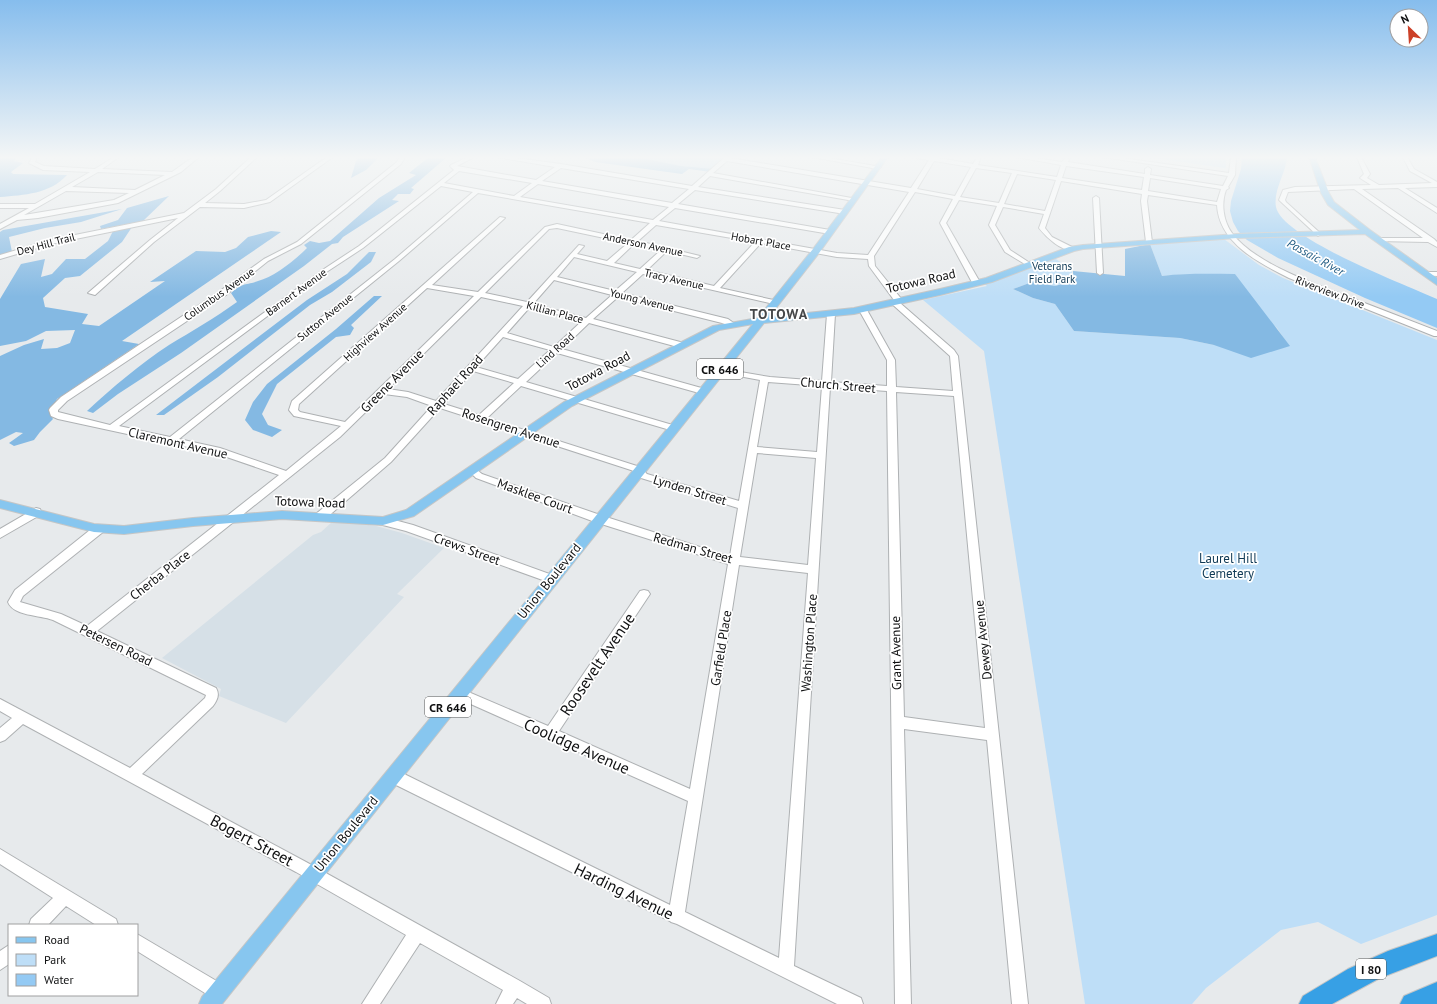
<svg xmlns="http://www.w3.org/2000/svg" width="1437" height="1004" viewBox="0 0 1437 1004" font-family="'PT Sans',sans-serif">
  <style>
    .built { fill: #d6e0e7 }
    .green { fill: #bedef7 }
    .forest { fill: #84b9e3 }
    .water { fill: #94caf4 }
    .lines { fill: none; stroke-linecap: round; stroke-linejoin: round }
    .minor-casing { stroke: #aeb1b3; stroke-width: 2 }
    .major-casing { stroke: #c5c6c6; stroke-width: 2 }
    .highway-casing { stroke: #c5c6c6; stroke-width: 2 }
    .minor { fill: #fff; fill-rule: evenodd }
    .major { fill: #87c6ef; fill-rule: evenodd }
    .highway { fill: #37a0e5; fill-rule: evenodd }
    .labels { text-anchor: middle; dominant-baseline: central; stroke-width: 3.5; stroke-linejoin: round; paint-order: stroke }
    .far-street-label { font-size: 11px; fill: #0f1011; stroke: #fff }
    .far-park-label { font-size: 11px; fill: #0f3955; stroke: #fff }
    .far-water-label { font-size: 12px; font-style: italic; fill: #1d5981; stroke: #fff }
    .shield { fill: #fff; stroke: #575858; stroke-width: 1 }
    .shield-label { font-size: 12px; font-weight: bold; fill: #0f1011 }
    .street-label { font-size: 13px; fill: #0f1011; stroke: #fff }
    .park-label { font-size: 13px; fill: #0f3955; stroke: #fff }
    .far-district-label { font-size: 14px; font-weight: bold; letter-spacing: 1px; fill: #454749; stroke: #fff }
    .near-street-label { font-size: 16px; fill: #0f1011; stroke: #fff }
  </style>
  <rect width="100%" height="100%" fill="#e7eaec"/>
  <path class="built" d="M 338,521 L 376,526 L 402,533 L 444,548 L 397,594 L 404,597 L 286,723 L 219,696 L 221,689 L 162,658 L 313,535 L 321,532 L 332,522 Z"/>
  <path class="green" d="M 634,157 L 729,157 L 715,169 L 681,166 Z
    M 1146,157 L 1226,157 L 1226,167 L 1225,168 Z
    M 1224,239 L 1259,265 L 1283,278 L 1437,340 L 1437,915 L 1361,944 L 1318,922 L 1281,930 L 1206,988 L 1192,1004 L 1085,1004 L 984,351 L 923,300 L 987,286 L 984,283 L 1053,257 L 1072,270 L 1072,280 L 1055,286 L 1032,282 L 1013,289 L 1033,298 L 1055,304 L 1074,331 L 1180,338 L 1214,345 L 1289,346 L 1277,328 L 1212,274 C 1195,275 1179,274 1162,276 L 1150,244 Z"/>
  <path class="forest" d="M 0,157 L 17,157 L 14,161 L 23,163 L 11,172 L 13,174 L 67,175 C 50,194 24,195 0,197 Z
    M 360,157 L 379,157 L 366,170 L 351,178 L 356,161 Z
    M 429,157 L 447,157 L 411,188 L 414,189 L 410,194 L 398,194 L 392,200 L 399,201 L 343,237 L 338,243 L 332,244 L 304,266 L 181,353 L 118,394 L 93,413 L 87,411 C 113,387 140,364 169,345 C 192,331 215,318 237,302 L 231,293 C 243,282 244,286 258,281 C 274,277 295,260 307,248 L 304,245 L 310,241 L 319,243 L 330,241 L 379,198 L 416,175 L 409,173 Z
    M 560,157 L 637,157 L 681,166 L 715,169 L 711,172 L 689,169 L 682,174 L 595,162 L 586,158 Z
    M 169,196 L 143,221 L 101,229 L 100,226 L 118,220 L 127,208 Z
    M 122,209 L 81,222 L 45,228 L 9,237 L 12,252 L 2,256 L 0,254 L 0,232 L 3,230 Z
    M 132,227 L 122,242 L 80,276 L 65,278 L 43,298 L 45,307 L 88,314 L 82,324 L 99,326 L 165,281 L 150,282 L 196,251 L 225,252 L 236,248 L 248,237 L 271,231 L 281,232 L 122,341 L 139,344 L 57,399 L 50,414 L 53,419 L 40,432 L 34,440 L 14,446 L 9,443 L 23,433 L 16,432 L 0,440 L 0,356 L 24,345 L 44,339 L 41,349 L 57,348 L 70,343 L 75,330 L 46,331 L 26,341 L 0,346 L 0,299 L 21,264 L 45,259 L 41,277 L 52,274 L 66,259 L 85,259 L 108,241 L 113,231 Z
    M 1150,244 L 1162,276 C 1187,273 1211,274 1235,274 L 1290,346 L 1251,358 L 1214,345 L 1180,338 L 1074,331 L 1055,304 L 1033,298 L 1013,289 L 1032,282 L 1055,286 L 1073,281 L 1073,271 L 1125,276 L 1125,249 Z
    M 369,252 L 376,252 L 371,262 L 332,292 L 310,305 L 218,377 L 164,415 L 156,415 L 307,300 L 347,274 Z
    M 374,296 L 382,296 L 351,325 L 354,328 L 350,335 L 336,337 L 277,384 L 262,414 L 268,425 L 282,430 L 272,437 L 253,430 L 245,420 L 253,402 L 267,384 L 336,329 Z"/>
  <path class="water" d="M 1242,157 L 1287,157 C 1286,173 1273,190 1276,207 C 1282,238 1406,285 1437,299 L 1437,328 L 1365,298 L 1278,258 L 1247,240 L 1238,231 L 1233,222 L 1230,211 L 1231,201 L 1241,169 Z"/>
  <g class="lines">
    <defs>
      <path id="minor" d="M 33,157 L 37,157 L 35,162 L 44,166 L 95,169 L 114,157 L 119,157 L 102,169 L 172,172 L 193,157 L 199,157 L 181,172 L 118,203 L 38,218 L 17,220 L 0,229 L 0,224 L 29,208 L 0,208 L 0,204 L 35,204 L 90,172 L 43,170 L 29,163 ZM 98,172 L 165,175 L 135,190 L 72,187 ZM 66,191 L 129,193 L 114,200 L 24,215 Z
        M 251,157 L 257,157 L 220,191 L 205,203 L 244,204 L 266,200 L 327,157 L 333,157 L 270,202 L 244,208 L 200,207 L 154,242 L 95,295 L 88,293 L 150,240 L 178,218 L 51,244 L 0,259 L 0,255 L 50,240 L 184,213 L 216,189 Z
        M 400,157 L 405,157 L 401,164 L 301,244 L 268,261 L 226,295 L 67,401 L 58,410 L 58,412 L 110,425 L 324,269 L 359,246 L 454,170 L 450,166 L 451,165 L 468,157 L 474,157 L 457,166 L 536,180 L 555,167 L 497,157 L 508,157 L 561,164 L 692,186 L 725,157 L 730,157 L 730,158 L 911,188 L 929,160 L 916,158 L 916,157 L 933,157 L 973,164 L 977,157 L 981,157 L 978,165 L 1057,177 L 1061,165 L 1017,157 L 1028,157 L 1062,162 L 1066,157 L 1069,159 L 1068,162 L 1145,174 L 1145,169 L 1148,167 L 1151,169 L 1150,175 L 1223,186 L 1228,176 L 1103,157 L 1115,157 L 1229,173 L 1231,157 L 1236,157 L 1235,175 L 1228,187 L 1229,188 L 1226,190 C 1221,203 1223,221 1232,233 C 1254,263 1314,284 1349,297 C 1378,308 1408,320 1437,331 L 1437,336 L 1434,336 L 1289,278 C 1259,263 1219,243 1217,205 L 1148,195 L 1147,201 L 1152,242 L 1149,244 L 1146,242 L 1141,201 L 1142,194 L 1061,181 L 1045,228 L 1052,237 L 1074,248 L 1074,250 C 1062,252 1046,237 1039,228 L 1044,214 L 1003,207 L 995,225 L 1010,250 L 1033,265 L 1028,266 L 1005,252 L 989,225 L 997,206 L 959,200 L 946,223 L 981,284 L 974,286 L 940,223 L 953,199 L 915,192 L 874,256 L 875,266 L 903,301 L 900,303 L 954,350 L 958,356 L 1028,1004 L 1012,1004 L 987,740 L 904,729 L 911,1004 L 895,1004 L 887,391 L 830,387 L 794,966 L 861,998 L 863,1004 L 837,1004 L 677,924 L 671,922 L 670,921 L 388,781 L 386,776 L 388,771 L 393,770 L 398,771 L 670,905 L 688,801 L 455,697 L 453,693 L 455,689 L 459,688 L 548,726 L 640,591 L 644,590 L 648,591 L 650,594 L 648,597 L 559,731 L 690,789 L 728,564 L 595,522 L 476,478 L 468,470 L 473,467 L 482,474 L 603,516 L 728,556 L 730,556 L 738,508 L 641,478 L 634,471 L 440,408 L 391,462 L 325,519 L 317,519 L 316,516 L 317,513 L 385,458 L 432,406 L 407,397 L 384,394 L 340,437 L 97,631 L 216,688 C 220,695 217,700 213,706 L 142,774 L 306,862 L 520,981 L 549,998 L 551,1004 L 527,1004 L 517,998 L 513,1004 L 496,1004 L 503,990 L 420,943 L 380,1004 L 362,1004 L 406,935 L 296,872 L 23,724 L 5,740 L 0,742 L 0,728 L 12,718 L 0,711 L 0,699 L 130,768 L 205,698 L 206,695 L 53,620 C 40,615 13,616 8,602 L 15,590 L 95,526 L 103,526 L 104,529 L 103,532 L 23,596 L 20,602 L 61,614 L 87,626 L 279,475 L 215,453 L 58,419 L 51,416 L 49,410 L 50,408 L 61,397 L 220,291 L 264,259 L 297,242 L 397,162 ZM 727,161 L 909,192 L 868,255 L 837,253 L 659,221 L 675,208 L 830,234 L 833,232 L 830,230 L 678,204 L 695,190 L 845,214 L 848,212 L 845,210 L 698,187 L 710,176 L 854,201 L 857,199 L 713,173 ZM 934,161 L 971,167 L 955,196 L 917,189 ZM 1066,166 L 1144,177 L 1142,190 L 1062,178 ZM 561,168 L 689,189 L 672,203 L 542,181 ZM 976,168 L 1012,173 L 999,203 L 960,197 ZM 459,171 L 532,183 L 514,196 L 444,183 ZM 1017,174 L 1056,180 L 1045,211 L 1004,204 ZM 1150,178 L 1221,189 L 1217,202 L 1148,191 ZM 538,184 L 669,207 L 653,220 L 520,197 ZM 441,186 L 473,192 L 395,259 L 170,437 L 119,426 L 328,271 L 363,248 ZM 478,193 L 650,223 L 631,240 L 557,224 L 545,227 L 478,292 L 432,285 L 505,218 L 500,217 L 292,401 L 289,410 L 294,416 L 341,426 L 286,471 L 220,448 L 179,439 L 399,261 ZM 656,225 L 755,242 L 714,286 L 647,270 L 667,251 L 697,258 L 700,256 L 638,241 ZM 557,228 L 628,243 L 607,261 L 577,254 L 584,246 L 579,245 L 527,302 L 485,293 L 549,229 ZM 761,243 L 837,257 L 868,259 L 869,266 L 894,300 L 891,302 L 892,304 L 950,356 L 953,391 L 896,387 L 895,360 L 867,310 L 863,308 L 859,310 L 887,360 L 887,386 L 831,382 L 835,314 L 831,312 L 827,314 L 822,381 L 770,377 L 717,368 L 717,372 L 760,380 L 739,501 L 647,474 L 640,467 L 487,418 L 521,386 L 670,430 L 676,430 L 678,428 L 676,426 L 526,382 L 557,353 L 699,393 L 705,393 L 706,391 L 705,389 L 562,349 L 589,323 L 678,347 L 684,347 L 684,343 L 593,319 L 618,297 L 722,323 L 731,326 L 735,324 L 728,319 L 622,293 L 643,274 L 778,305 L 778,301 L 720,288 ZM 634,244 L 661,250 L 640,269 L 614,263 ZM 574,257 L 637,272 L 615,291 L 557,277 ZM 554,280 L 612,295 L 586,318 L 533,304 ZM 427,288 L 474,296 L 345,422 L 300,412 L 298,410 L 299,404 ZM 481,297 L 523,306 L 436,401 L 408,392 L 388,389 ZM 530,307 L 582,321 L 554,347 L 507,333 ZM 503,337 L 550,350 L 518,379 L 476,367 ZM 473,371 L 514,383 L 479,415 L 444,404 ZM 768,382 L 822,386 L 817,452 L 757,447 ZM 896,392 L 954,396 L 985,728 L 904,717 ZM 757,453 L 816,458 L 808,565 L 740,557 ZM 739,565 L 808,573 L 779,958 L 685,912 Z
        M 812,157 L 823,157 L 881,167 L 878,169 Z
        M 1357,157 L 1361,157 L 1370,174 L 1367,178 L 1379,185 L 1432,183 L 1410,171 L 1403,157 L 1407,157 L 1414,169 L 1437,182 L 1437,187 L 1405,188 L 1437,208 L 1437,213 L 1398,188 L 1362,189 L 1434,239 L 1437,242 L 1437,247 L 1428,242 L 1376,241 L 1376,239 L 1378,238 L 1423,238 L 1354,189 L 1288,192 L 1285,200 L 1286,202 L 1320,233 L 1321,234 L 1318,236 L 1279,200 L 1283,190 L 1295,187 L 1371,185 L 1360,178 L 1364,174 Z
        M 1096,196 L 1099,198 L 1103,273 L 1100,275 L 1097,273 L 1093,198 Z
        M 1426,272 L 1437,272 L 1437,276 L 1424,275 L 1424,273 Z
        M 36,508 L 40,509 L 41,512 L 40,515 L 0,538 L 0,529 Z
        M 383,517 L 413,525 L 555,576 L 557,579 L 555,582 L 551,583 L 406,531 L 379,524 L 378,521 Z
        M 0,849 L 116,919 L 118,925 L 96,925 L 66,906 L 48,925 L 29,925 L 31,919 L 53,898 L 0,864 Z
        M 137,934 L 225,986 L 227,992 L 225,998 L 219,1000 L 213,998 L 137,951 Z
        M 9,945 L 9,964 L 0,970 L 0,951 Z"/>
      <path id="major" d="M 882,157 L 888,157 L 819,253 L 769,317 L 854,308 L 940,289 L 986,278 L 1069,247 L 1083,245 L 1237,234 L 1360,230 L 1328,205 L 1321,193 L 1309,157 L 1315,157 L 1329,193 L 1334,202 L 1370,230 L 1437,278 L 1437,285 L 1365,234 L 1237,238 L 1083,249 L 1074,251 L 992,282 L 940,295 L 854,314 L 764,323 L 222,1004 L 199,1004 L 202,997 L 753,324 L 719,330 L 572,406 L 414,516 L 383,525 L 282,519 L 193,526 L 124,534 L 94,532 L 0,508 L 0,500 L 94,524 L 124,526 L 193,518 L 282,511 L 383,517 L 406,510 L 564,402 L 713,326 L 758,318 L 813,249 Z"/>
      <path id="highway" d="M 1437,934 L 1437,956 L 1380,978 L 1332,1004 L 1299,1004 L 1303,996 L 1348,969 L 1388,951 Z
        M 1437,982 L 1437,1004 L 1400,1004 L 1404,996 Z"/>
    </defs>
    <use href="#minor" class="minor-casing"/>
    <use href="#major" class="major-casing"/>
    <use href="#highway" class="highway-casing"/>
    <use href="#minor" class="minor"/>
    <use href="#major" class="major"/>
    <use href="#highway" class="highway"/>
  </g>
  <linearGradient id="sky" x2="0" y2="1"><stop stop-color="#86bded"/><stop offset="0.53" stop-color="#f4f6f6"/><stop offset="1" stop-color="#f4f6f6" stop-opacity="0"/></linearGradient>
  <rect width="1437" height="297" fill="url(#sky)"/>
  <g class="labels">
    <g class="far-street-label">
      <text transform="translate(761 241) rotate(10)">Hobart Place</text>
      <text transform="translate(46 244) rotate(-15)">Dey Hill Trail</text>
      <text transform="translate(643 244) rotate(12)">Anderson Avenue</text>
      <text transform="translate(674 279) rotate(13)">Tracy Avenue</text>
      <text transform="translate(296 292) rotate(-36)">Barnert Avenue</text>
      <text transform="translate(1330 292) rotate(21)">Riverview Drive</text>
      <text transform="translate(219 294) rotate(-35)">Columbus Avenue</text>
      <text transform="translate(642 300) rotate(14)">Young Avenue</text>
      <text transform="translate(555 312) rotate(15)">Killian Place</text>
      <text transform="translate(325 317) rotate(-39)">Sutton Avenue</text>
      <text transform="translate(375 332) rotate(-42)">Highview Avenue</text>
      <text transform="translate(555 350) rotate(-42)">Lind Road</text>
    </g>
    <g class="far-park-label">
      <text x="1052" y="266">Veterans<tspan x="1052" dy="13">Field Park</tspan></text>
    </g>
    <g class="far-water-label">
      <text transform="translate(1316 257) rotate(29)">Passaic River</text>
    </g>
    <g class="shield">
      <rect x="697" y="359" width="46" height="20" rx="3"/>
      <rect x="425" y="697" width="46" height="20" rx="3"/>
      <rect x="1356" y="959" width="30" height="20" rx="3"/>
    </g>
    <g class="shield-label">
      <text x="720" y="369">CR 646</text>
      <text x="448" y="707">CR 646</text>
      <text x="1371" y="969">I 80</text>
    </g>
    <g class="street-label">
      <text transform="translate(921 281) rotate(-13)">Totowa Road</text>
      <text transform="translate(598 371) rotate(-28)">Totowa Road</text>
      <text transform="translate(392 381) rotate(-45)">Greene Avenue</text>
      <text transform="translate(455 385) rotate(-48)">Raphael Road</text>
      <text transform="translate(838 385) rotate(5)">Church Street</text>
      <text transform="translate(511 428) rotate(18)">Rosengren Avenue</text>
      <text transform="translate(178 443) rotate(13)">Claremont Avenue</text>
      <text transform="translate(690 490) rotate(17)">Lynden Street</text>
      <text transform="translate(535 496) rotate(20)">Masklee Court</text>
      <text transform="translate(310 502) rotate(2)">Totowa Road</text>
      <text transform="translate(693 548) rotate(16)">Redman Street</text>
      <text transform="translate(467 549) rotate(20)">Crews Street</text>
      <text transform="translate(160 575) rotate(-38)">Cherba Place</text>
      <text transform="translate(549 581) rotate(-51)">Union Boulevard</text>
      <text transform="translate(983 640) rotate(-96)">Dewey Avenue</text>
      <text transform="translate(809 643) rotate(-86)">Washington Place</text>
      <text transform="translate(116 645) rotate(26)">Petersen Road</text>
      <text transform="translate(721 648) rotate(-81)">Garfield Place</text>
      <text transform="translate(896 653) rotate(-91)">Grant Avenue</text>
      <text transform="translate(346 834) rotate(-51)">Union Boulevard</text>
    </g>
    <g class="park-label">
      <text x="1228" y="558">Laurel Hill<tspan x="1228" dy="15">Cemetery</tspan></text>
    </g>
    <g class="far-district-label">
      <text x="779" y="314">TOTOWA</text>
    </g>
    <g class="near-street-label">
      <text transform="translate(597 664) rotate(-56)">Roosevelt Avenue</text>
      <text transform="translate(577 746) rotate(24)">Coolidge Avenue</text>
      <text transform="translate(252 840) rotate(28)">Bogert Street</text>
      <text transform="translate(624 891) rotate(26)">Harding Avenue</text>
    </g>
  </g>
  <rect x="8" y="924" width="130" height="72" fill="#ffffff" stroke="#9f9fa0"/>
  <rect x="16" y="937" width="20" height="6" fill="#87c6ef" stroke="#9f9fa0"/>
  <text x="44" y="944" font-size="12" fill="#0f1011">Road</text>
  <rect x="16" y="954" width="20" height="12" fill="#bedef7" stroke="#9f9fa0"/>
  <text x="44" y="964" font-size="12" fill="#0f1011">Park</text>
  <rect x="16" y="974" width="20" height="12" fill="#94caf4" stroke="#9f9fa0"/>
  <text x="44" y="984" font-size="12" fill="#0f1011">Water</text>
  <g transform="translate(1409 28) rotate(335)"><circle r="19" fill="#ffffff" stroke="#9f9fa0"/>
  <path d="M0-3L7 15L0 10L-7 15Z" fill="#cc4028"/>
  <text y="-6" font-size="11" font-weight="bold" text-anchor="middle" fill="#0f1011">N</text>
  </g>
</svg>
